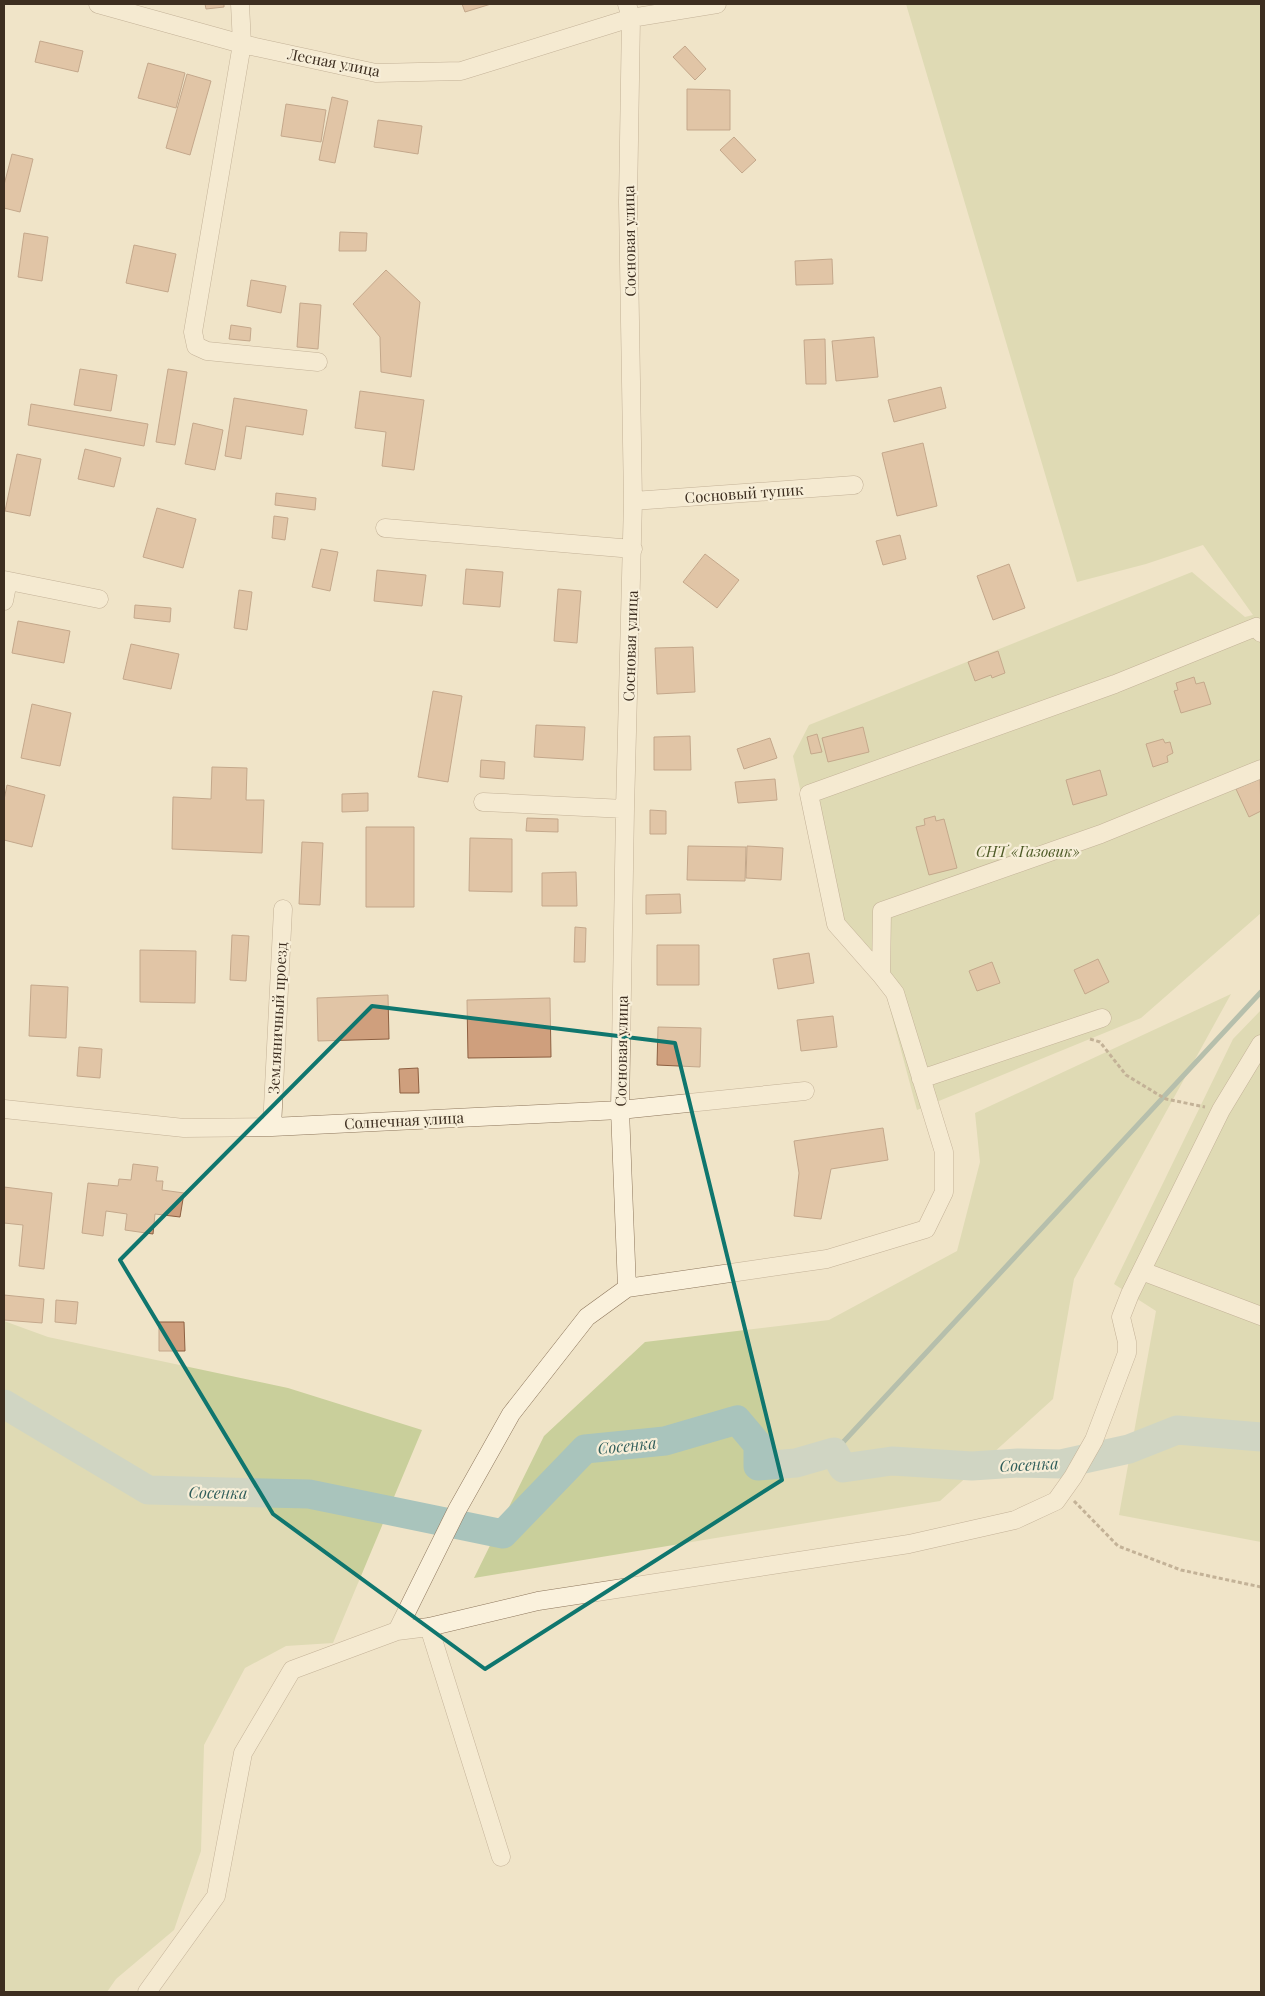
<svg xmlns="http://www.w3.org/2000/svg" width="1265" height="1996" viewBox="0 0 1265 1996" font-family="'Playfair Display',serif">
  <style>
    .green { fill: #c9cf9b }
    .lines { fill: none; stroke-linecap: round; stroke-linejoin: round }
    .stream { stroke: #6f938a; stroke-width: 5 }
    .river { stroke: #a9c4bc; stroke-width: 29 }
    .building { fill: #cf9f7d; stroke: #8d5f41 }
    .minor-casing { stroke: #8d765c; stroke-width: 19 }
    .path { stroke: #8d765c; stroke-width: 3; stroke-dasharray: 4 2.5; stroke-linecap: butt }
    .minor { stroke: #faf1dc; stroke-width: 18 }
    .marked { fill: none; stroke: #0f766e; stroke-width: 4; stroke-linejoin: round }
    .labels { text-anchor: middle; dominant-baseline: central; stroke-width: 4.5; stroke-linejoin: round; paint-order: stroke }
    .street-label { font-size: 15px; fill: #3d2e20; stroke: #f7eed8 }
    .park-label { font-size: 15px; font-style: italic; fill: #4d5a26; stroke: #f7eed8 }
    .water-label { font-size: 16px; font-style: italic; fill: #2f5d5a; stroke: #f7eed8 }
  </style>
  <rect width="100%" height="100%" fill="#f0e4c8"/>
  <path class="green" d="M 906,4 L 1261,4 L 1261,913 L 1141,1018 L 917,1110 L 886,994 L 829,925 L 793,756 L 809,725 L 1192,572 L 1245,617 L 1253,615 L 1203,545 L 1146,564 L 1077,582 Z
    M 1231,994 L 1074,1279 L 1053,1399 L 940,1501 L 474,1578 L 544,1436 L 645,1342 L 829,1320 L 957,1251 L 980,1162 L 975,1113 Z
    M 1261,1010 L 1261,1542 L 1119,1515 L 1156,1311 L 1114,1284 L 1233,1039 Z
    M 4,1321 L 48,1337 L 288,1388 L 422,1430 L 333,1643 L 286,1646 L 245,1668 L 204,1745 L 201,1851 L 174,1930 L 116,1979 L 107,1992 L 4,1992 Z"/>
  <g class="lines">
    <path class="stream" d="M 834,1452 L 1261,992"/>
    <path class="river" d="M 4,1404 L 148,1490 L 309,1494 L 503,1534 L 585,1449 L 665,1441 L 737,1420 L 758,1445 L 758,1466 L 796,1463 L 834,1452 L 843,1468 L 892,1461 L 972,1466 L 1018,1463 L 1061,1464 L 1129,1449 L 1177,1430 L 1261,1437"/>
  </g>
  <path class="building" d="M 205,4 L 224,4 L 224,7 L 206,9 Z
    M 462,4 L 491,4 L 465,12 Z
    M 40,41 L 83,51 L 78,72 L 35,62 Z
    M 685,46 L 706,69 L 695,80 L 673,57 Z
    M 148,63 L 185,73 L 176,108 L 138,98 Z
    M 187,74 L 211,81 L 190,155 L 166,148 Z
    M 687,89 L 730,90 L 730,130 L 687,130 Z
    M 332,97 L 348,101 L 335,163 L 319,160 Z
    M 286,104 L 326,110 L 321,142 L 281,136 Z
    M 378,120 L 422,126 L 418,154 L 374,147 Z
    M 734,137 L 756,160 L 742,173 L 720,150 Z
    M 12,154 L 33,159 L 20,212 L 4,208 L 4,185 Z
    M 340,232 L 367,233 L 366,251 L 339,251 Z
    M 24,233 L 48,237 L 42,281 L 18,277 Z
    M 134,245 L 176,254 L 168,292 L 126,283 Z
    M 832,259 L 833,284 L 796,285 L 795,261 Z
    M 386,270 L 420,302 L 411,377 L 381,372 L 380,337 L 353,304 Z
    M 251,280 L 286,286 L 281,313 L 247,306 Z
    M 300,303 L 321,305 L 318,349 L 297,347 Z
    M 231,325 L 251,328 L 250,341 L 229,339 Z
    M 874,337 L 878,377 L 836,381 L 832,341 Z
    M 825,339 L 826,384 L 806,384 L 804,340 Z
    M 80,369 L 117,375 L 111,411 L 74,405 Z
    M 168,369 L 187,372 L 175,445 L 156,442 Z
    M 941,387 L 946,408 L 894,422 L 888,400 Z
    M 360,391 L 424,400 L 414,470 L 382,466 L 386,432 L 355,428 Z
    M 234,398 L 307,410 L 303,435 L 246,426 L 241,459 L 225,456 Z
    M 31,404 L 148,424 L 144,446 L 28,425 Z
    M 193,423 L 223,430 L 215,470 L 185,464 Z
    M 923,443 L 937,506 L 897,516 L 882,453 Z
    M 85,449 L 121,458 L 114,487 L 78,479 Z
    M 17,454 L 41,459 L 30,516 L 5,511 Z
    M 276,493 L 316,498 L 315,510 L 275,505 Z
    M 157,508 L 196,519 L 183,568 L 143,557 Z
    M 274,516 L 288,518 L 285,540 L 272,538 Z
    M 900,535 L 906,559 L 883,565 L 876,541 Z
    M 321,549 L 338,552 L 330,591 L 312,587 Z
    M 705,554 L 739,580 L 717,608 L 683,582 Z
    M 1009,564 L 1025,608 L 993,620 L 977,576 Z
    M 466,569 L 503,572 L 500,607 L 463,604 Z
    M 377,570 L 426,575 L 422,606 L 374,601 Z
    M 558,589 L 581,591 L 577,643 L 554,641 Z
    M 239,590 L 252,592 L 247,630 L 234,628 Z
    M 135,605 L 171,608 L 170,622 L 134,618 Z
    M 18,621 L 70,631 L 64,663 L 12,653 Z
    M 131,644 L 179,654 L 171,689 L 123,679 Z
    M 693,647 L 695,692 L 657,694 L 655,648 Z
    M 998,651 L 1005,673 L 992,678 L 991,675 L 975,681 L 968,662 Z
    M 1194,677 L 1196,684 L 1204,682 L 1211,704 L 1181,713 L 1174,691 L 1178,690 L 1176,683 Z
    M 433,691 L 462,696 L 448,782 L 418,777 Z
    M 32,704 L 71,713 L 60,766 L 21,758 Z
    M 536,725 L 585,727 L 583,760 L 534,757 Z
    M 863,727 L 869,752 L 828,762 L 822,738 Z
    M 817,734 L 822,752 L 811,754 L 807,737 Z
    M 690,736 L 691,770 L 654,770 L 654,737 Z
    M 770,738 L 777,758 L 744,769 L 737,749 Z
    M 1163,739 L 1165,743 L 1170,742 L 1173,753 L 1167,756 L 1168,762 L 1153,767 L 1146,744 Z
    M 481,760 L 505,762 L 504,779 L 480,777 Z
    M 212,767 L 247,768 L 246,800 L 264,800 L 262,853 L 172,849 L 173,797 L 211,799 Z
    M 1100,770 L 1107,795 L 1073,805 L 1066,780 Z
    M 775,779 L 777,800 L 738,803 L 735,782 Z
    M 1260,779 L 1261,811 L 1249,817 L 1236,789 Z
    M 7,785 L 45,795 L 32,847 L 4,840 L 4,800 Z
    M 368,793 L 368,811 L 342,812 L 342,794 Z
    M 650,810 L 666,811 L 666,834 L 650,834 Z
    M 935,816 L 936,821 L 944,819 L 957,868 L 929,875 L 916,827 L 925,825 L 924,819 Z
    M 527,818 L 558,819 L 558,832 L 526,831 Z
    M 366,827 L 414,827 L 414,907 L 366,907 Z
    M 470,838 L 512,839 L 512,892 L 469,891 Z
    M 302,842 L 323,843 L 320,905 L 299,904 Z
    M 688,846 L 746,847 L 745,881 L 687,880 Z
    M 747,846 L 783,848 L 781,880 L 746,878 Z
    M 576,872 L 577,906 L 542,906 L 542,873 Z
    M 680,894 L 681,913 L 646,914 L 646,895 Z
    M 575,927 L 586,928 L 585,962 L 574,962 Z
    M 232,935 L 249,936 L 246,981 L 230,980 Z
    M 657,945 L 699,945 L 699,985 L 657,985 Z
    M 140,950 L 196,951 L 195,1003 L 140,1002 Z
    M 809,953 L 814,983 L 778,989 L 773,959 Z
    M 1098,959 L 1109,982 L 1085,994 L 1074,970 Z
    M 992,962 L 1000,983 L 977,991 L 969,971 Z
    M 31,985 L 68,987 L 66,1038 L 29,1036 Z
    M 388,995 L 389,1039 L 318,1041 L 317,998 Z
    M 550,998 L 551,1057 L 468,1058 L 467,1000 Z
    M 833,1016 L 837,1047 L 801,1051 L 797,1020 Z
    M 658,1027 L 701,1028 L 700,1067 L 657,1065 Z
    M 79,1047 L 102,1049 L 100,1078 L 77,1076 Z
    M 418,1068 L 419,1093 L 400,1093 L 399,1069 Z
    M 883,1128 L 888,1160 L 831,1169 L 821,1219 L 794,1216 L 799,1173 L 794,1141 Z
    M 133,1164 L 158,1167 L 156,1181 L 163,1181 L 162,1190 L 184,1193 L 180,1217 L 155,1214 L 153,1234 L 125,1230 L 127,1214 L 106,1211 L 103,1236 L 82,1233 L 88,1183 L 118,1186 L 119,1179 L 131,1180 Z
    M 4,1187 L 52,1193 L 44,1269 L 19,1266 L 23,1225 L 4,1223 Z
    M 4,1295 L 44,1299 L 42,1323 L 4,1320 Z
    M 56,1300 L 78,1302 L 76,1324 L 55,1322 Z
    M 159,1322 L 184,1322 L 185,1351 L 159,1351 Z"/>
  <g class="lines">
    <defs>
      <path id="minor" d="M 98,4 L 242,44 L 376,73 L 461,71 L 631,18 L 717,4
        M 240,4 L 242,44 L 193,332 L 196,346 L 207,351 L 318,362
        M 627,4 L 631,18 L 628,202 L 633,501 L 625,809 L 620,1110 L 627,1288
        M 633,501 L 854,485
        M 385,528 L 633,549
        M 4,580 L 99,599
        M 4,601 L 8,581
        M 483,802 L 625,809
        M 881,975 L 836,924 L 809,794 L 1115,684 L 1256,627 L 1261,633
        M 921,1079 L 1102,1018
        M 4,1109 L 184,1128 L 272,1127 L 620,1110 L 805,1091
        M 272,1127 L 283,909
        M 1142,1271 L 1261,1316
        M 429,1627 L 501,1857
        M 397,1631 L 429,1627 L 538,1601 L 909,1544 L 1015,1520 L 1056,1501 L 1073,1477 L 1094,1440 L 1127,1353 L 1127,1342 L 1121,1317 L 1130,1294 L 1221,1110 L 1261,1044
        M 147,1992 L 216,1896 L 243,1753 L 292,1670 L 397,1631 L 457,1510 L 511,1414 L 587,1317 L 627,1288 L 827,1259 L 926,1229 L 944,1192 L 944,1152 L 895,993 L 881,975 L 882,911 L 1101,834 L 1261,769"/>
    </defs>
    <use href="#minor" class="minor-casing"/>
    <path class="path" d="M 1090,1039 L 1100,1042 L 1126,1075 L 1159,1095 L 1166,1099 L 1205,1107
      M 1074,1501 L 1118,1546 L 1181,1570 L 1261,1587"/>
    <use href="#minor" class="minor"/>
  </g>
  <path d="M0 0H1265V1996H0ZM 372,1006 L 675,1043 L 782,1480 L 485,1669 L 273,1514 L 120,1260 Z" fill="#f0e4c8" fill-opacity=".55" fill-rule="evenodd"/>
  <path class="marked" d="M 372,1006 L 675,1043 L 782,1480 L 485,1669 L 273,1514 L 120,1260 Z"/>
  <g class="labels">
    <g class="street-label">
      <text transform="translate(334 62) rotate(11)">Лесная улица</text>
      <text transform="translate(629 241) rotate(-91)">Сосновая улица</text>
      <text transform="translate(744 493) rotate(-4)">Сосновый тупик</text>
      <text transform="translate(630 646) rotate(-88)">Сосновая улица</text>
      <text transform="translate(277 1018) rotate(-87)">Земляничный проезд</text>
      <text transform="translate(621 1051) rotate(-89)">Сосновая улица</text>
      <text transform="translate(404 1120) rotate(-3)">Солнечная улица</text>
    </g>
    <g class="park-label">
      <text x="1028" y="851">СНТ «Газовик»</text>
    </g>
    <g class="water-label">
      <text transform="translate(627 1445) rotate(-6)">Сосенка</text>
      <text transform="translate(1029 1464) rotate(-3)">Сосенка</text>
      <text transform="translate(218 1492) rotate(1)">Сосенка</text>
    </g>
  </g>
  <rect width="1265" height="1996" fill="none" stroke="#3d2e20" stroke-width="10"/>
</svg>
